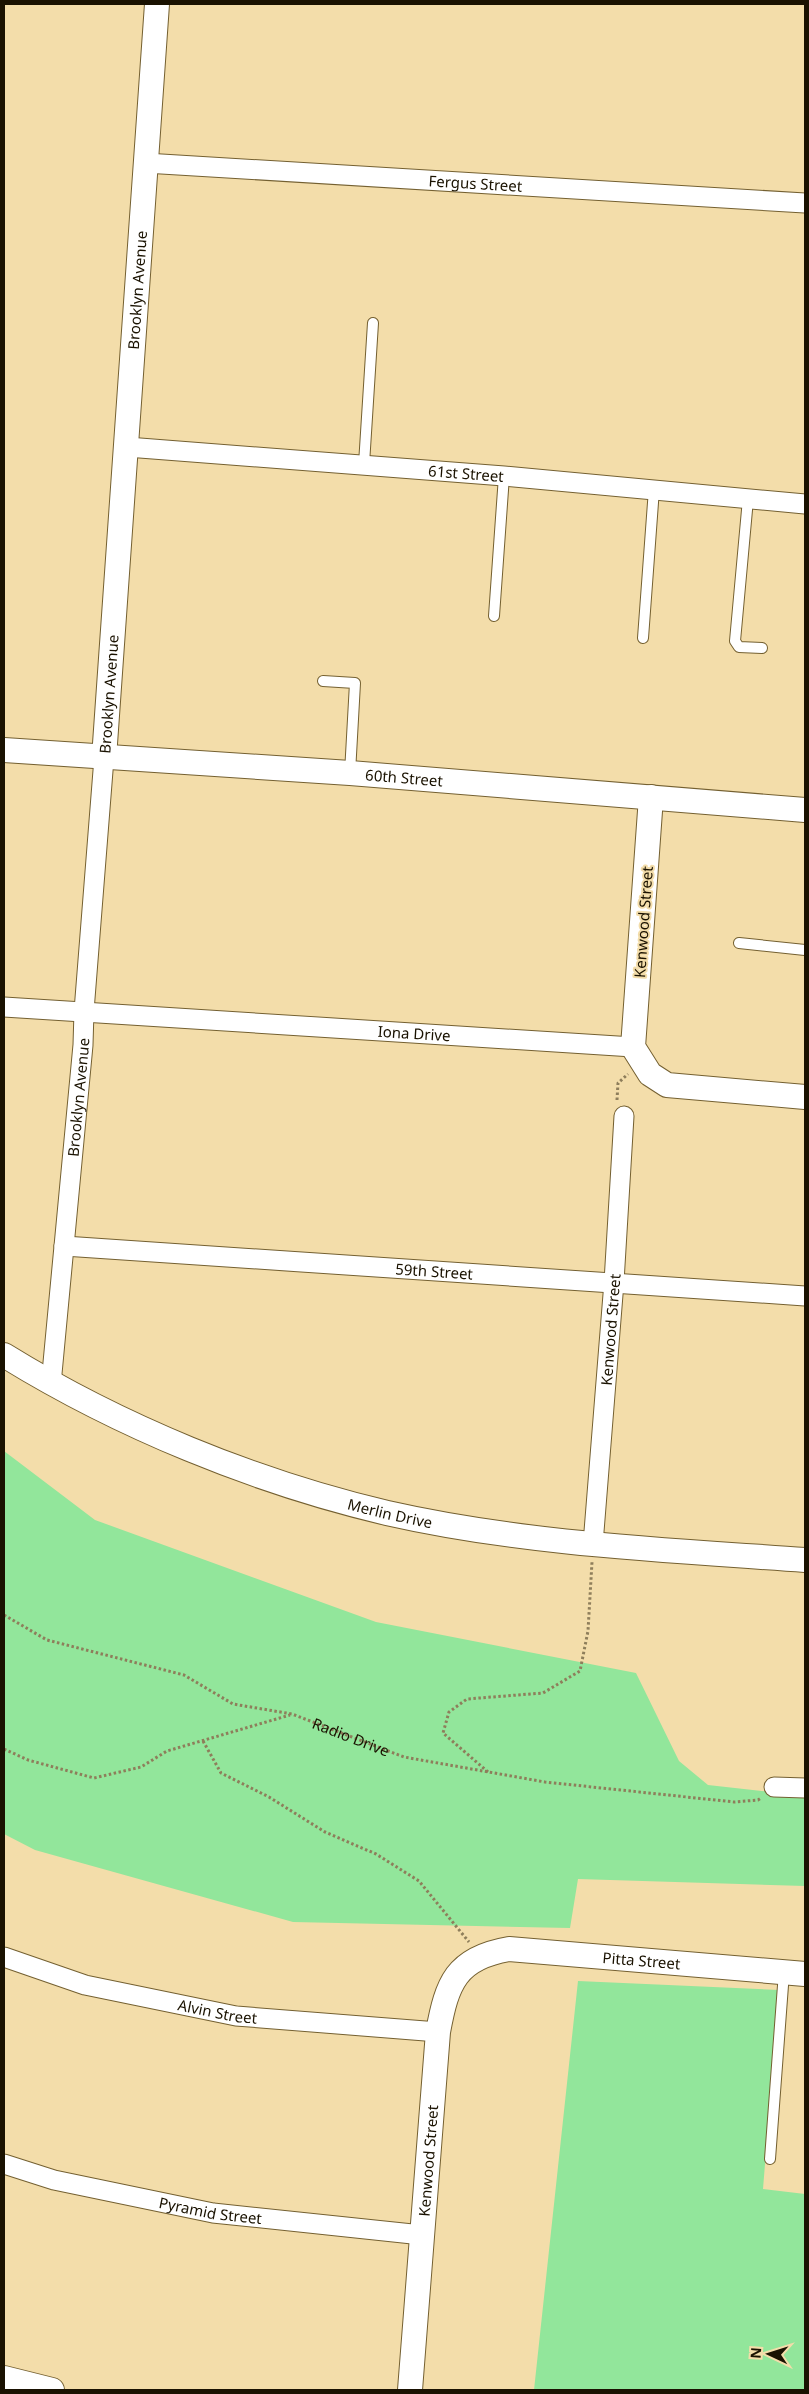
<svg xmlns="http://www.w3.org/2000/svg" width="809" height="2394" viewBox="0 0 809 2394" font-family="'Noto Sans',sans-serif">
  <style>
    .green { fill: #92e69b }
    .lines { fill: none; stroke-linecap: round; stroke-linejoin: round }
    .service-casing { stroke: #746031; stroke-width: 12 }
    .minor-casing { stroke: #746031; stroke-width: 21 }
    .tertiary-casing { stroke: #746031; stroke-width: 26 }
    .path { stroke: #8e7e5b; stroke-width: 3; stroke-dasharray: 2.5 2.5; stroke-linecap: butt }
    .service { stroke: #fff; stroke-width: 10 }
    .minor { stroke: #fff; stroke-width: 19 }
    .tertiary { stroke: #fff; stroke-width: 24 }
    .labels { text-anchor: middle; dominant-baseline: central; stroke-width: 4; stroke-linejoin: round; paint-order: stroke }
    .street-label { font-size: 15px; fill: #1a1201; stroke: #f3ddaa }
  </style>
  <rect width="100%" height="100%" fill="#f3ddaa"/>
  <path class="green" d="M 4,1451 L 95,1520 L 376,1622 L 636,1673 L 679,1761 L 708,1785 L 805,1796 L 805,1886 L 578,1879 L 570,1928 L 293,1922 L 35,1850 L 4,1834 Z
    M 578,1981 L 779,1990 L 763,2189 L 805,2194 L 805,2390 L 534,2390 Z"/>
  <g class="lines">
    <defs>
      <path id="service" d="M 364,464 L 373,323
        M 748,499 L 735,641 L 739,647 L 762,648
        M 494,616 L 504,476
        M 643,638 L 654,489
        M 323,681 L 355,683 L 350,773
        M 739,943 L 805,950
        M 770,2159 L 784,1972"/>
      <g id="minor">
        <path id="s2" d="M 145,163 L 805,203"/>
        <path id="s3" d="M 127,447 L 504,476 L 805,504"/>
        <path id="s4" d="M 4,1007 L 633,1047"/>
        <path id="s5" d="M 64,1246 L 805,1296"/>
        <path id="s6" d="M 51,1384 L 83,1045 L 84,1011 L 104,758"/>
        <path id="s7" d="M 593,1544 L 614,1282 L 624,1116"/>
        <path d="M 774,1787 L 805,1788"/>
        <path id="s8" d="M 4,1957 L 85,1985 L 236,2016 L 438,2032"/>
        <path id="s9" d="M 4,2164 L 54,2180 L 213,2213 L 422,2235"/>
      </g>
      <g id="tertiary">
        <path id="s10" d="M 4,750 L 350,773 L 805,810"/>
        <path id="s11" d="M 104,758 L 157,4"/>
        <path d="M 651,797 L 633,1047 L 650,1074 L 667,1085 L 805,1097"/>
        <path id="s12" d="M 4,1355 C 119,1426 255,1482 387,1513 C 524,1544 666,1550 805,1560"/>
        <path d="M 4,2378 L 52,2390"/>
        <path id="s13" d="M 410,2390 L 438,2032 C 447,1983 456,1958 509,1949 L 805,1974"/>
      </g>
    </defs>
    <use href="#service" class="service-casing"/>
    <use href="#minor" class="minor-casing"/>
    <use href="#tertiary" class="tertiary-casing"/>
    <g class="path">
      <path d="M 617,1100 L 618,1083 L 628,1074"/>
      <path id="s1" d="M 4,1615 L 47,1640 L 184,1675 L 233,1704 L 292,1714 L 404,1757 L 545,1782 L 734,1802 L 758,1800 L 761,1798"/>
      <path d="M 203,1741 L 221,1773 L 269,1797 L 325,1832 L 376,1854 L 419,1881 L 469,1942"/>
      <path d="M 4,1749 L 28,1760 L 94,1778 L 141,1767 L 167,1751 L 290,1715"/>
      <path d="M 488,1772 L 443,1733 L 449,1712 L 467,1699 L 543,1693 L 580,1671 L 588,1631 L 592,1562"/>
    </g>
    <use href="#service" class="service"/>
    <use href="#minor" class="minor"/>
    <use href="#tertiary" class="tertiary"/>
  </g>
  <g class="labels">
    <g class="street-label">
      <text stroke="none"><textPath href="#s2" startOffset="331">Fergus Street</textPath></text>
      <text stroke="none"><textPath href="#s11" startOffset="469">Brooklyn Avenue</textPath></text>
      <text stroke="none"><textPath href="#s3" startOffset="340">61st Street</textPath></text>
      <text stroke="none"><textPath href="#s11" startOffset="64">Brooklyn Avenue</textPath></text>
      <text stroke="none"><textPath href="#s10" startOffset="401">60th Street</textPath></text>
      <text transform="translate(643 922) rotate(-86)">Kenwood Street</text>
      <text stroke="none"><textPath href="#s4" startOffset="411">Iona Drive</textPath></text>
      <text stroke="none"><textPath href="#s6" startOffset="288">Brooklyn Avenue</textPath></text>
      <text stroke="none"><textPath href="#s5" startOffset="371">59th Street</textPath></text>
      <text stroke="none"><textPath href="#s7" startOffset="215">Kenwood Street</textPath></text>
      <text stroke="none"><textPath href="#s12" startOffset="419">Merlin Drive</textPath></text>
      <text stroke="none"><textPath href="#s1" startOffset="371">Radio Drive</textPath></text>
      <text stroke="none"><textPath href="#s13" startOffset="612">Pitta Street</textPath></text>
      <text stroke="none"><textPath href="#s8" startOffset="221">Alvin Street</textPath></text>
      <text stroke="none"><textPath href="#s13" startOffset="230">Kenwood Street</textPath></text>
      <text stroke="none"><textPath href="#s9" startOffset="212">Pyramid Street</textPath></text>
    </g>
  </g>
  <rect width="809" height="2394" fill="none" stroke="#1a1201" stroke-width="10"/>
  <g transform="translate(769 2354) rotate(274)" stroke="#f3ddaa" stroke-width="4" paint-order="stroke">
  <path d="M0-4L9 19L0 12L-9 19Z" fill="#1a1201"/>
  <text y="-8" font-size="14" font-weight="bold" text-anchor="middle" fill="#1a1201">N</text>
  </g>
</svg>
